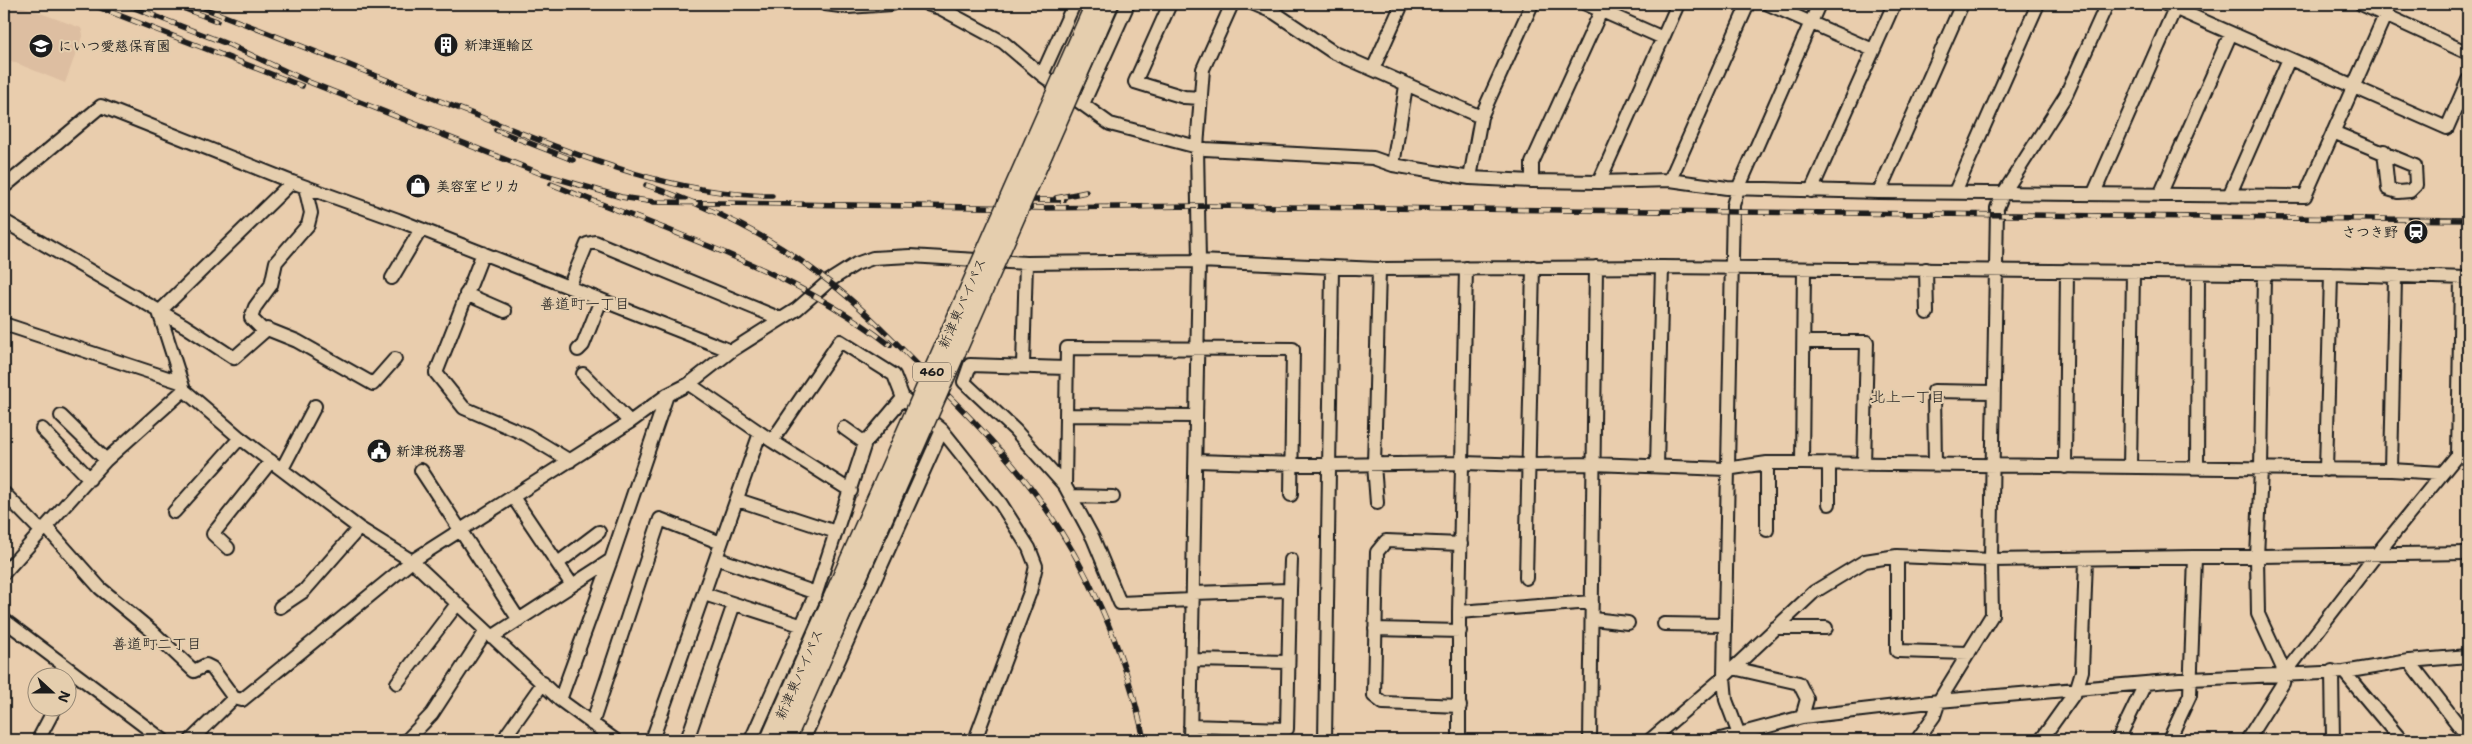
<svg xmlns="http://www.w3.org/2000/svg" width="2472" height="744" viewBox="0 0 2472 744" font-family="'Shantell Sans','Klee One',sans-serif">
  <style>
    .built { fill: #ddbea1 }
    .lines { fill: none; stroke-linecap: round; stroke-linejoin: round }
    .minor-casing { stroke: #1c1c1c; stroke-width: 16 }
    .minor { stroke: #e5ceae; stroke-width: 12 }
    .rail-casing { stroke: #1c1c1c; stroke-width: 5.5 }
    .rail { stroke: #e5ceae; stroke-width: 4; stroke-dasharray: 11; stroke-linecap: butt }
    .highway-bridge-casing { stroke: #1c1c1c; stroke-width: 21; stroke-linecap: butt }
    .highway-bridge { stroke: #e5ceae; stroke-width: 18 }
    .labels { text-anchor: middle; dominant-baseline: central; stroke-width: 4.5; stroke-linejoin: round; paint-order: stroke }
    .shield { fill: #e5ceae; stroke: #585148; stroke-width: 1 }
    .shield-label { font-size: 12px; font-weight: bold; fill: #1c1c1c }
    .poi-label { font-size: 14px; font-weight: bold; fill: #1c1c1c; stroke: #e5ceae; text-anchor: start }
    .street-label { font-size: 14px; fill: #1c1c1c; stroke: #e5ceae }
    .neighbourhood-label { font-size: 15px; fill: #1c1c1c; stroke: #e5ceae }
  </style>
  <rect width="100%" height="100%" fill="#e9cdad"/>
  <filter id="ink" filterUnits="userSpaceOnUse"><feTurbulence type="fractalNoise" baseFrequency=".02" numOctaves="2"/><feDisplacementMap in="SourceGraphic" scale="10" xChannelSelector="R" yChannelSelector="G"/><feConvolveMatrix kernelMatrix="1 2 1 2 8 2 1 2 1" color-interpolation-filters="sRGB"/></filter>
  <g filter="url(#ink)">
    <path class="built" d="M 4,4 L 16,4 L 81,28 L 83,34 L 65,83 L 4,58 Z"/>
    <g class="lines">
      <defs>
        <path id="minor" d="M 825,4 L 848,7 L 892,4
          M 927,4 L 940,8 L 1003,42 L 1042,75 L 1110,124 L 1205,149 L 1373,158 L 1393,165 L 1470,178 L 1481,117 L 1532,4
          M 1170,4 L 1135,82 L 1184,97 L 1201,98
          M 1254,4 L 1275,13 L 1333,52 L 1481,117
          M 1586,4 L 1663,38
          M 1768,4 L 1873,50
          M 2165,4 L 2447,128 L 2468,80
          M 2361,4 L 2468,53
          M 1601,11 L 1532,163 L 1532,181 L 1599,182 L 1670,180 L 1727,188 L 1879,192 L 2305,196 L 2390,4
          M 1373,69 L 1402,4
          M 1042,75 L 1074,4
          M 1083,104 L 1128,4
          M 2333,132 L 2415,166 L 2416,185 L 2410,191 L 2398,192 L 2388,189 L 2384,151
          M 1393,165 L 1406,86
          M 1470,178 L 1532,181
          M 1670,180 L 1748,4
          M 1599,182 L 1678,4
          M 4,187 L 101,106 L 292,182 L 398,220 L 731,351
          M 1811,191 L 1894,4
          M 1879,192 L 1962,4
          M 1955,192 L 2038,4
          M 2094,193 L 2175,8
          M 2160,195 L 2231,33
          M 2229,196 L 2289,59
          M 4,221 L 185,326 L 234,358 L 267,329 L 297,341 L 373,384 L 395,359
          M 483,253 L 436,373 L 464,408 L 527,435 L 570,461
          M 1926,269 L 1927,313
          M 2264,274 L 2261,469 L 2257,557 L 2258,614 L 2285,673
          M 392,278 L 421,229
          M 569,287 L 587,244 L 595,242 L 781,319
          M 466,294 L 505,311
          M 159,312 L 184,390 L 240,438 L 359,528 L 412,561 L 560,700 L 615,740
          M 159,312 L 292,182
          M 4,324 L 180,382
          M 264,331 L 251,318 L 255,307 L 271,285 L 276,262 L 308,225 L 311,213 L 305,187
          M 1805,342 L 1867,342 L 1864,465
          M 578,350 L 583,345 L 601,300
          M 1023,365 L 1026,263
          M 583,374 L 630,422
          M 689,384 L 772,441 L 851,491
          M 1067,415 L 1195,416
          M 61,416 L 106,460
          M 844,428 L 865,443
          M 42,429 L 90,479
          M 772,441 L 840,341 L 894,375 L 903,398
          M 2458,454 L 2461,278
          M 1196,461 L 1329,465 L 1463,463 L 1529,465 L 1593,464 L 1726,469 L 1767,463 L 1802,463 L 2391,470 L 2442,473
          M 1802,463 L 1804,269
          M 1935,465 L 1934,391 L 1993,392
          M 1657,466 L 1662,267
          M 2065,467 L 2067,270
          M 2130,467 L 2133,272
          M 2197,468 L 2198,273
          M 282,469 L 315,406
          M 421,470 L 519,620
          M 2326,470 L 2331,274
          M 2391,470 L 2395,277
          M 1065,486 L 1015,430 L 964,382 L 970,365 L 1066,368
          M 4,493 L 41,531
          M 1071,496 L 1113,497
          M 513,497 L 572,585
          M 738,500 L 836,532
          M 1377,503 L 1374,465 L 1379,269
          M 1829,504 L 1829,465
          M 174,512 L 240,438
          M 46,527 L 100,588 L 153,632 L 194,671 L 206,665 L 212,668 L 234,698
          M 1767,530 L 1767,463
          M 228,548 L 213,534 L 271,461
          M 1897,556 L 1897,651 L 1969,653
          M 716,558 L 816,593
          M 558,563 L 599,532
          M 4,573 L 106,460 L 184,390
          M 1526,578 L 1533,267
          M 1290,590 L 1291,560
          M 704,594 L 800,625
          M 1192,600 L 1120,603 L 1093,538 L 1065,486 L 1067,348 L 1293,349 L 1291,495
          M 280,607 L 304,591 L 359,528
          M 1459,612 L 1592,602
          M 1593,619 L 1628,623
          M 4,620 L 163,740
          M 1664,624 L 1725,625
          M 1775,628 L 1826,628
          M 1375,629 L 1460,631
          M 492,637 L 611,560
          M 1192,660 L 1288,662
          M 2409,661 L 2467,736
          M 1733,668 L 1799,683 L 1807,699 L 1802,717
          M 2332,671 L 2333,740
          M 2344,672 L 2401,740
          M 397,683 L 457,604
          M 560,700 L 611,560 L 667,395
          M 1460,706 L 1383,703 L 1374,696 L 1377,552 L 1386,541 L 1461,544
          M 592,724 L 660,519 L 721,543
          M 1190,726 L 1287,729 L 1290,590 L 1193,593
          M 507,734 L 543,683
          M 38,740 L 56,706
          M 191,740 L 234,698 L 242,700 L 412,561 L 630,422 L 667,395 L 689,384 L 731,351 L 797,309 L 829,281 L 856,264 L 873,258 L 910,256 L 1026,263 L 1199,261 L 1379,269 L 1662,267 L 2331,274 L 2468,278
          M 407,740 L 432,714 L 486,631
          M 652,740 L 760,433
          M 687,740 L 734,604
          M 751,740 L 816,593 L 865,443 L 903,398 L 942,430 L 1001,504 L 1029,548 L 1036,566 L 1030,592 L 975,740
          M 803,740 L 942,430
          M 1190,740 L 1199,261 L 1197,147 L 1203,69 L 1232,4
          M 1325,740 L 1332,268
          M 1459,740 L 1459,612 L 1466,268
          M 1590,740 L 1596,267
          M 1650,740 L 1724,677 L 1814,592 L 1865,561 L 1897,556 L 1991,560 L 2468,553
          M 1717,740 L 1802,717 L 1939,701 L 2191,679 L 2344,672 L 2409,661 L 2468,656
          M 1741,740 L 1726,700 L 1724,677 L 1733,205 L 1738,189 L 1819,4
          M 1917,740 L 1934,716 L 1939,701 L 1992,615 L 1991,560 L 1997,208 L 2003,194 L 2066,95 L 2107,4
          M 2041,740 L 2076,691 L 2082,671 L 2086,559
          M 2118,740 L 2145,684
          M 2169,740 L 2190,695 L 2195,558
          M 2247,740 L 2283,683 L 2285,673 L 2376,555 L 2468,442"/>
      </defs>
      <use href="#minor" class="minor-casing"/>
      <use href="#minor" class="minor"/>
      <defs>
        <path id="rail" d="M 90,4 L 302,86
          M 124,4 L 230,45 L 309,82 L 542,174 L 621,197 L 654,202 L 1041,208 L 1199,206 L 2468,220
          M 172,4 L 217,21
          M 193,4 C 285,39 376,76 468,112 C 567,151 664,194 772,196
          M 496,130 L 573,160
          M 551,184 C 668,232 788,267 890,345
          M 646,185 C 708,205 777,240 828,281 C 862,307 892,339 922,369 C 960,407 999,446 1032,489 C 1086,561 1126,652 1144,740
          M 1056,198 L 1086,192
          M 1017,200 L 1064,200"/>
      </defs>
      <use href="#rail" class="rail-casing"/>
      <use href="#rail" class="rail"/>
      <defs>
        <path id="highway-bridge" d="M 770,740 L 1095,4
          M 786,740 L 1109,4"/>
      </defs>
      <use href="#highway-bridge" class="highway-bridge-casing"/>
      <use href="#highway-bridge" class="highway-bridge"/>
    </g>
  </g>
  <defs>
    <symbol id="building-disc" viewBox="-11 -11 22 22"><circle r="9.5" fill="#1c1c1c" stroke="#e5ceae"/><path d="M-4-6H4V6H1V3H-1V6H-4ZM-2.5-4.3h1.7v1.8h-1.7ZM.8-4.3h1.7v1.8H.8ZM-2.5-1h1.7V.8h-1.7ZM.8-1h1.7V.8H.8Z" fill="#fff"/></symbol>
    <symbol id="school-disc" viewBox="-11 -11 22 22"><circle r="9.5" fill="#1c1c1c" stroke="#e5ceae"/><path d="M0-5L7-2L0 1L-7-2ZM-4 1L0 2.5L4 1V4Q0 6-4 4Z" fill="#fff"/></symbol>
    <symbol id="shop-disc" viewBox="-11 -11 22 22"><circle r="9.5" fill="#1c1c1c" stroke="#e5ceae"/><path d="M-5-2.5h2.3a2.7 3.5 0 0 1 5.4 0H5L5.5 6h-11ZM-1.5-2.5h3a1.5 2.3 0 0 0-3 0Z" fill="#fff"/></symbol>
    <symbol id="station-disc" viewBox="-11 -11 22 22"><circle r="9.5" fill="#1c1c1c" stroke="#e5ceae"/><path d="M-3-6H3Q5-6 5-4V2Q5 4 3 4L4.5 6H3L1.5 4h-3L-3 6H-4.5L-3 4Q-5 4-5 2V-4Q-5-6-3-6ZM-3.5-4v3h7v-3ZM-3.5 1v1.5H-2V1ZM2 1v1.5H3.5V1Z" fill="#fff"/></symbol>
    <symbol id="civic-disc" viewBox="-11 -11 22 22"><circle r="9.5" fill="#1c1c1c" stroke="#e5ceae"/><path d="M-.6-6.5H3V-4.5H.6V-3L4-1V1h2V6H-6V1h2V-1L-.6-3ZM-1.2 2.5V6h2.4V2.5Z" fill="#fff"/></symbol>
  </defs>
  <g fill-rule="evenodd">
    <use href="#building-disc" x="432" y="31" width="28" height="28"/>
    <use href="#school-disc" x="27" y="32" width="28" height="28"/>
    <use href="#shop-disc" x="404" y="172" width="28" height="28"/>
    <use href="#station-disc" x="2402" y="218" width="28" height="28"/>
    <use href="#civic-disc" x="365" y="437" width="28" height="28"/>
  </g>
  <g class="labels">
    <rect class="shield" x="913" y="362.5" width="38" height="19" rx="4"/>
    <g class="shield-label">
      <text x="932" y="372">460</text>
    </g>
    <g class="poi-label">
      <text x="464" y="45">新津運輸区</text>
      <text x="58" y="46">にいつ愛慈保育園</text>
      <text x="436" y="186">美容室ピリカ</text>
      <text x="2398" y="232" text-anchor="end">さつき野</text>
      <text x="396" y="451">新津税務署</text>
    </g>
    <g class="street-label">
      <text transform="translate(962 303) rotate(-66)">新津東バイパス</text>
      <text transform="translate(799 674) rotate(-66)">新津東バイパス</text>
    </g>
    <g class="neighbourhood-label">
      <text x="585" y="304">善道町一丁目</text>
      <text x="1908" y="397">北上一丁目</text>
      <text x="157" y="644">善道町二丁目</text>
    </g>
  </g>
  <rect width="2472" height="744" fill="none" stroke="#e5ceae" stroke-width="20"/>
  <rect x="10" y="10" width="2452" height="724" fill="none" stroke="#1c1c1c" stroke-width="2" filter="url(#ink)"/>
  <g transform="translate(52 692) rotate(111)"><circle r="24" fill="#e5ceae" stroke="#958774"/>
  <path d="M0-4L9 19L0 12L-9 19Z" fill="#1c1c1c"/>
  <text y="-8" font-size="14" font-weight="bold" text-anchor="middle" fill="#1c1c1c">N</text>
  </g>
</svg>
